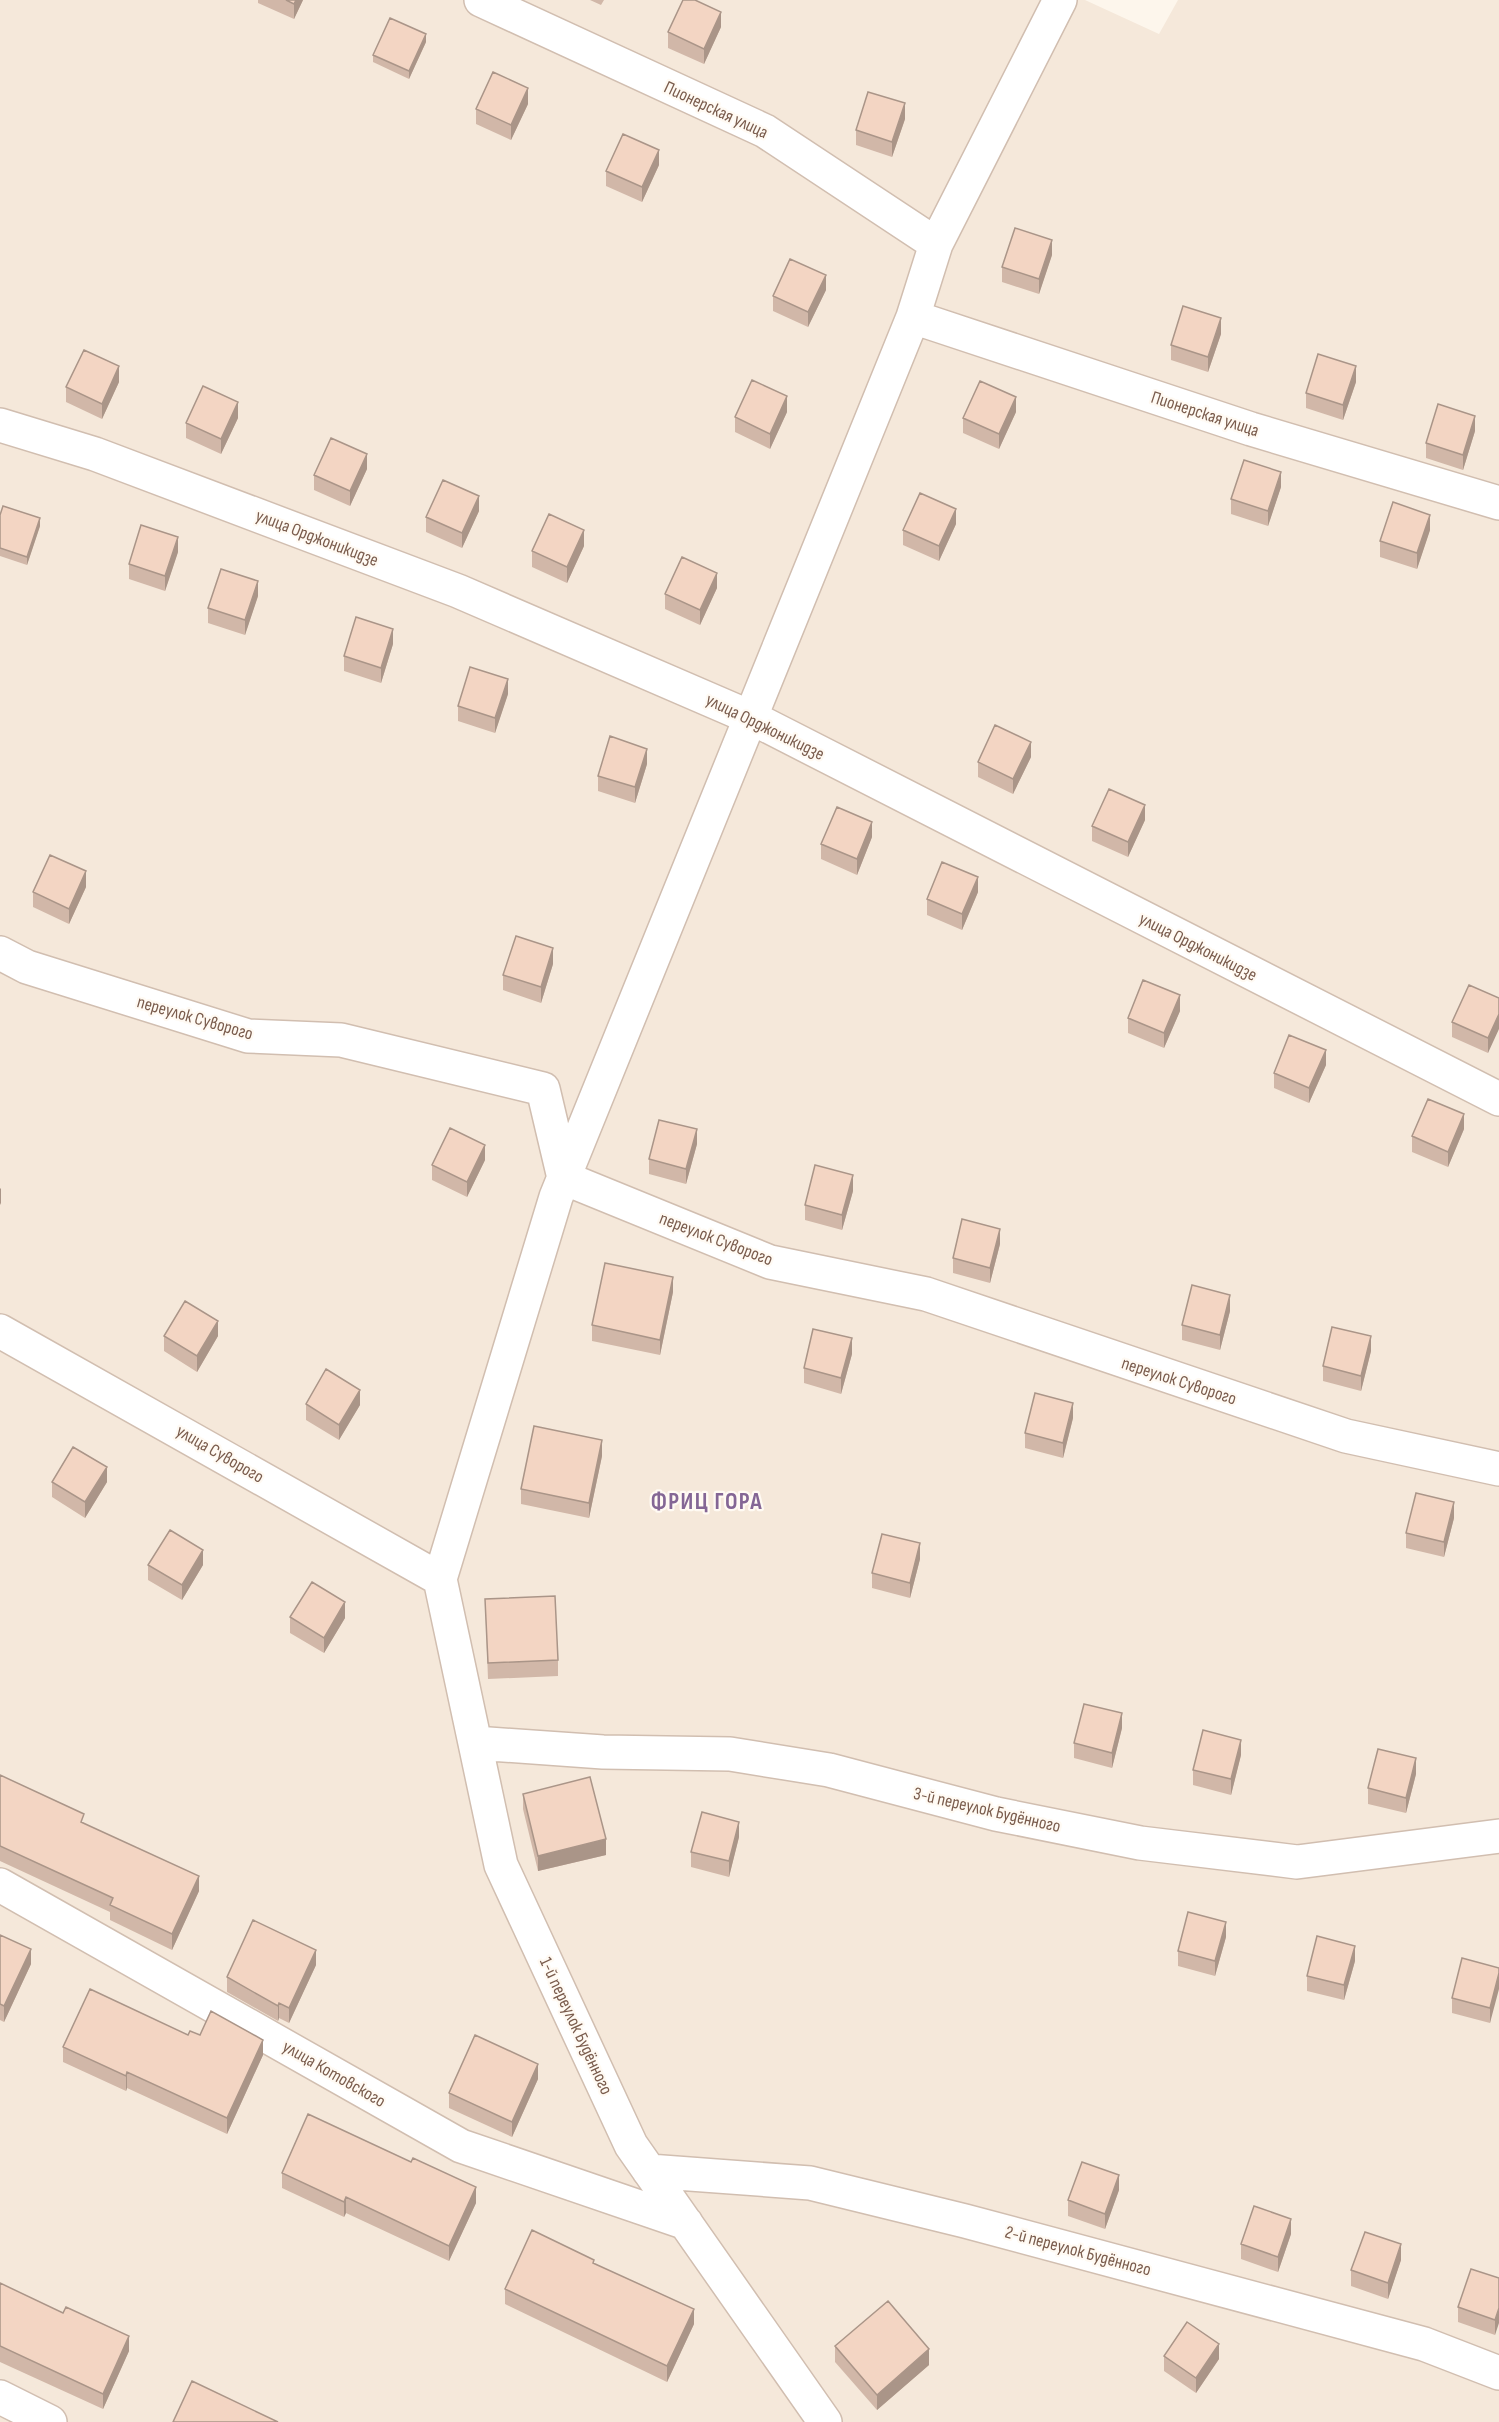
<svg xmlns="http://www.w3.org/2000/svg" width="1499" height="2422" viewBox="0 0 1499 2422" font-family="'Sofia Sans Condensed',sans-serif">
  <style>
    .residential { fill: #f5e8da }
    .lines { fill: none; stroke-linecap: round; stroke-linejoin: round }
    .street-casing { stroke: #d1beb0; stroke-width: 36 }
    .street { stroke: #fff; stroke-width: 33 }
    .wall { fill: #d1b7a8 }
    .shaded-wall { fill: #aa9588 }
    .building { fill: #f3d5c3; stroke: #aa9588; stroke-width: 1.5 }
    .labels { text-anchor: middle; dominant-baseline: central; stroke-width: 4.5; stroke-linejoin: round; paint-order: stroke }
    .street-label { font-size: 18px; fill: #7a5c4d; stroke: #fffaf3 }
    .district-label { font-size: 24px; font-weight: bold; letter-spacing: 1.5px; fill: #846695; stroke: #fffaf3 }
  </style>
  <rect width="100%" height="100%" fill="#fdf6ec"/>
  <path class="residential" d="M 0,0 L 1085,0 L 1159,34 L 1178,0 L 1499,0 L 1499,2422 L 0,2422 Z"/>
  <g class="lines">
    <defs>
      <path id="street" d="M 481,0 L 765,131 L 936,244
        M 913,317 L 1251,429 L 1499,503
        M 0,425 L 95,454 L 458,591 L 752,718 L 1499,1099
        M 0,953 L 27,967 L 248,1036 L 341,1040 L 543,1089 L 564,1178 L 770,1262 L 926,1294 L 1346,1436 L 1499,1469
        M 0,1331 L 440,1579
        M 475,1743 L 603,1752 L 730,1754 L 829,1770 L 996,1814 L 1140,1843 L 1297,1862 L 1499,1836
        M 0,1885 L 461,2146 L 686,2223
        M 649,2171 L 810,2183 L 965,2221 L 1424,2344 L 1499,2373
        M 0,2397 L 50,2422
        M 825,2422 L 631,2145 L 501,1865 L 440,1579 L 556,1197 L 913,317 L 936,244 L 1060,0"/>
    </defs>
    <use href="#street" class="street-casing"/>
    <use href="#street" class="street"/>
  </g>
  <path class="wall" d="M 258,0 L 303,0 L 294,19 L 258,3 Z
    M 590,0 L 604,0 L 601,5 Z
    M 721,27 L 704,64 L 668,48 L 668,32 Z
    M 426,42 L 409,79 L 373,62 L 373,55 Z
    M 528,104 L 511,140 L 476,124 L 476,109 Z
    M 905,119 L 892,157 L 856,145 L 856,130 Z
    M 659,165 L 642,202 L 606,186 L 606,171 Z
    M 1052,255 L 1039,294 L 1002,282 L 1002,267 Z
    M 826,290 L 808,327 L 773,311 L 773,296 Z
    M 1221,334 L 1208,372 L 1171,360 L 1171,345 Z
    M 119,382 L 102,419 L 66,402 L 66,387 Z
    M 1356,382 L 1343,420 L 1306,408 L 1306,393 Z
    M 787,412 L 770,449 L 735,432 L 735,417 Z
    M 1016,412 L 999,449 L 963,433 L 963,418 Z
    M 238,418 L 221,454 L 186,438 L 186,423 Z
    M 1475,431 L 1463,470 L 1426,458 L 1426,443 Z
    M 367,469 L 350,506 L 314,490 L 314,475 Z
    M 1281,487 L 1268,526 L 1231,514 L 1231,499 Z
    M 479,511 L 462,548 L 426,532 L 426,517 Z
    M 0,515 L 40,526 L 27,565 L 0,556 Z
    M 956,524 L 939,561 L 903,545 L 903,530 Z
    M 1430,530 L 1417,569 L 1380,557 L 1380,541 Z
    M 584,546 L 567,583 L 532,567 L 532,551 Z
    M 178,552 L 165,591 L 129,579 L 129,564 Z
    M 717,588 L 700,625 L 665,609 L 665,594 Z
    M 258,596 L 245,635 L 208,623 L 208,608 Z
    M 393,644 L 381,683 L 344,671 L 344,656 Z
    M 508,694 L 495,733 L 458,721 L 458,706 Z
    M 1031,757 L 1013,794 L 978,777 L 978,762 Z
    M 647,764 L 635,803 L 598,791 L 598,776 Z
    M 1145,820 L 1128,857 L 1092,841 L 1092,826 Z
    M 872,837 L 857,875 L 821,859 L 821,844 Z
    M 86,887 L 69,924 L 33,907 L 33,892 Z
    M 978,892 L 962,930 L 927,915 L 927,899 Z
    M 553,964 L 541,1003 L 503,990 L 503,975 Z
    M 1499,998 L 1488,1053 L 1452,1037 L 1452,1022 Z
    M 1180,1011 L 1164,1048 L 1128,1033 L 1128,1018 Z
    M 1326,1065 L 1309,1103 L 1274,1088 L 1274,1073 Z
    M 1464,1129 L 1448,1167 L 1412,1152 L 1412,1136 Z
    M 697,1144 L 686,1184 L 649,1174 L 649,1159 Z
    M 485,1160 L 467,1197 L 432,1180 L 432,1165 Z
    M 853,1191 L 842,1230 L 805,1220 L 805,1205 Z
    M 1000,1244 L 990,1283 L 953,1273 L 953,1258 Z
    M 673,1292 L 660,1355 L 592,1341 L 592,1325 Z
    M 1230,1311 L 1220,1350 L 1182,1340 L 1182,1325 Z
    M 164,1336 L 218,1336 L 197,1372 L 164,1351 Z
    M 1371,1351 L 1361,1391 L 1323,1381 L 1323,1366 Z
    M 852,1354 L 841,1394 L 804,1383 L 804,1368 Z
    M 306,1404 L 360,1405 L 339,1440 L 306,1420 Z
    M 1073,1418 L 1063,1458 L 1025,1448 L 1025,1433 Z
    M 602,1456 L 589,1518 L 521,1504 L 521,1489 Z
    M 52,1482 L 107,1482 L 85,1518 L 52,1497 Z
    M 1454,1518 L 1444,1557 L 1406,1548 L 1406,1533 Z
    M 920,1559 L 910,1598 L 872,1588 L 872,1573 Z
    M 148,1565 L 203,1565 L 182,1600 L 148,1580 Z
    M 485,1599 L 558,1660 L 558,1676 L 488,1679 Z
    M 290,1617 L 345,1618 L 324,1653 L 290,1633 Z
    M 1122,1728 L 1112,1768 L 1074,1758 L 1074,1743 Z
    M 1241,1755 L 1231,1795 L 1193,1785 L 1193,1770 Z
    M 1416,1774 L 1406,1813 L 1368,1804 L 1368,1788 Z
    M 0,1775 L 84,1823 L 199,1891 L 172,1950 L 110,1920 L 110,1912 L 0,1861 Z
    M 523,1794 L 606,1855 L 538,1871 L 523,1809 Z
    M 739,1837 L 729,1877 L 691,1867 L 691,1852 Z
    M 0,1935 L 31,1964 L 4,2022 L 0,2020 Z
    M 1226,1937 L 1215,1976 L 1178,1966 L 1178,1951 Z
    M 1355,1961 L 1344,2000 L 1307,1991 L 1307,1976 Z
    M 316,1965 L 289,2023 L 279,2018 L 278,2021 L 227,1992 L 227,1977 Z
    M 1499,1968 L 1490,2023 L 1452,2013 L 1452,1998 Z
    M 188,2035 L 200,2035 L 263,2055 L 227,2134 L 127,2088 L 126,2091 L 63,2062 L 63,2047 Z
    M 538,2079 L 512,2137 L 449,2108 L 449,2093 Z
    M 282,2173 L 476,2203 L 449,2261 L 346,2213 L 344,2217 L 282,2188 Z
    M 1119,2190 L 1105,2229 L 1068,2216 L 1068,2200 Z
    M 1291,2234 L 1278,2272 L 1241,2259 L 1241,2244 Z
    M 1401,2260 L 1388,2299 L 1351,2286 L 1351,2270 Z
    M 1499,2278 L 1495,2335 L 1458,2322 L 1458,2307 Z
    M 0,2283 L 129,2351 L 103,2409 L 0,2362 Z
    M 505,2289 L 694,2324 L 667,2382 L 505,2304 Z
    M 835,2346 L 929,2365 L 877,2410 L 835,2362 Z
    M 1164,2356 L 1219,2359 L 1196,2393 L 1164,2371 Z"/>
  <path class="shaded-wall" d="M 296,0 L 303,0 L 294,19 L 294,4 Z
    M 721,12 L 721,27 L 704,64 L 704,49 Z
    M 426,34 L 426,42 L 409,79 L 409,71 Z
    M 528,88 L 528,104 L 511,140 L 511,125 Z
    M 905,103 L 905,119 L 892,157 L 892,142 Z
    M 659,150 L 659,165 L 642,202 L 642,187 Z
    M 1052,240 L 1052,255 L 1039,294 L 1039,279 Z
    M 826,275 L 826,290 L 808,327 L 808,312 Z
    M 1221,318 L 1221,334 L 1208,372 L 1208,357 Z
    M 119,366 L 119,382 L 102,419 L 102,404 Z
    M 1356,366 L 1356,382 L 1343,420 L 1343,405 Z
    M 787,396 L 787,412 L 770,449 L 770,434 Z
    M 1016,397 L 1016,412 L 999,449 L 999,434 Z
    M 238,402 L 238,418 L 221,454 L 221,439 Z
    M 1475,416 L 1475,431 L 1463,470 L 1463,455 Z
    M 367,454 L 367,469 L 350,506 L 350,491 Z
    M 1281,472 L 1281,487 L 1268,526 L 1268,511 Z
    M 479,496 L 479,511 L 462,548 L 462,533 Z
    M 956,509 L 956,524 L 939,561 L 939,546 Z
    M 1430,515 L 1430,530 L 1417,569 L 1417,553 Z
    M 40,518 L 40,526 L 27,565 L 27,557 Z
    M 584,530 L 584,546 L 567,583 L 567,567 Z
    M 178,537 L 178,552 L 165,591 L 165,576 Z
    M 717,573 L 717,588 L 700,625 L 700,610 Z
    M 258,581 L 258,596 L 245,635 L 245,620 Z
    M 393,629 L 393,644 L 381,683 L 381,668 Z
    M 508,679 L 508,694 L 495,733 L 495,718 Z
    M 1031,742 L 1031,757 L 1013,794 L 1013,779 Z
    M 647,749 L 647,764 L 635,803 L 635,787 Z
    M 1145,805 L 1145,820 L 1128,857 L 1128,842 Z
    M 872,822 L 872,837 L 857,875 L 857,859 Z
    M 86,871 L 86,887 L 69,924 L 69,909 Z
    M 978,877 L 978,892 L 962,930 L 962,914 Z
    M 553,948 L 553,964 L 541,1003 L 541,987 Z
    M 1180,995 L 1180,1011 L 1164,1048 L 1164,1033 Z
    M 1499,1014 L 1499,1029 L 1488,1053 L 1488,1038 Z
    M 1326,1050 L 1326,1065 L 1309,1103 L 1309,1088 Z
    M 1464,1114 L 1464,1129 L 1448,1167 L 1448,1152 Z
    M 697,1129 L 697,1144 L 686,1184 L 686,1169 Z
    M 485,1145 L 485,1160 L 467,1197 L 467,1182 Z
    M 853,1175 L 853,1191 L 842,1230 L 842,1215 Z
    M 1,1188 L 1,1203 L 0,1205 L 0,1189 Z
    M 1000,1229 L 1000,1244 L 990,1283 L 990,1268 Z
    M 673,1277 L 673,1292 L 660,1355 L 660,1340 Z
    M 1230,1295 L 1230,1311 L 1220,1350 L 1220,1335 Z
    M 218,1321 L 218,1336 L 197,1372 L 197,1356 Z
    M 1371,1336 L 1371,1351 L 1361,1391 L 1361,1376 Z
    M 852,1338 L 852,1354 L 841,1394 L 841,1378 Z
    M 360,1390 L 360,1405 L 339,1440 L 339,1425 Z
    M 1073,1403 L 1073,1418 L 1063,1458 L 1063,1443 Z
    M 602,1440 L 602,1456 L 589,1518 L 589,1503 Z
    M 107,1467 L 107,1482 L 85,1518 L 85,1502 Z
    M 1454,1502 L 1454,1518 L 1444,1557 L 1444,1542 Z
    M 920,1543 L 920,1559 L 910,1598 L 910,1583 Z
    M 203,1550 L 203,1565 L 182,1600 L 182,1585 Z
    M 345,1602 L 345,1618 L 324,1653 L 324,1638 Z
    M 1122,1713 L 1122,1728 L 1112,1768 L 1112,1753 Z
    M 1241,1740 L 1241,1755 L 1231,1795 L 1231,1779 Z
    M 1416,1758 L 1416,1774 L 1406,1813 L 1406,1798 Z
    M 739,1822 L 739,1837 L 729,1877 L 729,1861 Z
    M 606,1839 L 606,1855 L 538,1871 L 538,1856 Z
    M 199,1876 L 199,1891 L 172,1950 L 172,1934 Z
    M 1226,1922 L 1226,1937 L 1215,1976 L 1215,1961 Z
    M 1355,1946 L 1355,1961 L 1344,2000 L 1344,1985 Z
    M 31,1949 L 31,1964 L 4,2022 L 4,2006 Z
    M 316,1950 L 316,1965 L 289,2023 L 289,2008 Z
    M 1499,1973 L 1499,1989 L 1490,2023 L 1490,2008 Z
    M 279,2003 L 279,2018 L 278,2021 L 278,2006 Z
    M 263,2040 L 263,2055 L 227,2134 L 227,2118 Z
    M 538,2064 L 538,2079 L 512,2137 L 512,2122 Z
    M 127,2072 L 127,2088 L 126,2091 L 126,2076 Z
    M 1119,2175 L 1119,2190 L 1105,2229 L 1105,2214 Z
    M 476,2187 L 476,2203 L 449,2261 L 449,2246 Z
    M 346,2197 L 346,2213 L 344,2217 L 344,2202 Z
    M 1291,2219 L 1291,2234 L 1278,2272 L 1278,2257 Z
    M 1401,2244 L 1401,2260 L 1388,2299 L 1388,2283 Z
    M 1499,2308 L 1499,2323 L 1495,2335 L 1495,2320 Z
    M 694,2309 L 694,2324 L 667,2382 L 667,2366 Z
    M 129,2336 L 129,2351 L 103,2409 L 103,2394 Z
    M 1219,2344 L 1219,2359 L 1196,2393 L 1196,2378 Z
    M 929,2349 L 929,2365 L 877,2410 L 877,2395 Z"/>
  <path class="building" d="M 286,0 L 296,0 L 294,4 Z
    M 683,0 L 695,0 L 721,12 L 704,49 L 668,32 Z
    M 390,18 L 426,34 L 409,71 L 373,55 Z
    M 493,72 L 528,88 L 511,125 L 476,109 Z
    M 868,92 L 905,103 L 892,142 L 856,130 Z
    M 623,134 L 659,150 L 642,187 L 606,171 Z
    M 1015,228 L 1052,240 L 1039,279 L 1002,267 Z
    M 790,259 L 826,275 L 808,312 L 773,296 Z
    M 1183,306 L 1221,318 L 1208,357 L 1171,345 Z
    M 84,350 L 119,366 L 102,404 L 66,387 Z
    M 1318,354 L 1356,366 L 1343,405 L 1306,393 Z
    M 752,380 L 787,396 L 770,434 L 735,417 Z
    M 980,381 L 1016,397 L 999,434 L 963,418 Z
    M 203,386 L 238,402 L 221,439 L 186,423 Z
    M 1438,404 L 1475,416 L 1463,455 L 1426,443 Z
    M 331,438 L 367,454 L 350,491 L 314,475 Z
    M 1244,460 L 1281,472 L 1268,511 L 1231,499 Z
    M 443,480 L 479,496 L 462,533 L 426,517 Z
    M 920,493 L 956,509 L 939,546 L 903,530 Z
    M 1393,502 L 1430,515 L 1417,553 L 1380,541 Z
    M 3,506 L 40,518 L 27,557 L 0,548 L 0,515 Z
    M 549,514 L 584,530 L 567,567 L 532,551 Z
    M 141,525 L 178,537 L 165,576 L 129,564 Z
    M 682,557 L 717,573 L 700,610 L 665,594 Z
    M 221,569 L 258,581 L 245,620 L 208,608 Z
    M 356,617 L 393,629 L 381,668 L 344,656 Z
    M 470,667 L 508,679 L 495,718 L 458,706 Z
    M 995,725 L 1031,742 L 1013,779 L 978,762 Z
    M 610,736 L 647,749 L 635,787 L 598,776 Z
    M 1109,789 L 1145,805 L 1128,842 L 1092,826 Z
    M 837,807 L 872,822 L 857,859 L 821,844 Z
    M 50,855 L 86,871 L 69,909 L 33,892 Z
    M 942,862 L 978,877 L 962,914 L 927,899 Z
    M 516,936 L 553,948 L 541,987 L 503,975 Z
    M 1143,980 L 1180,995 L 1164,1033 L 1128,1018 Z
    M 1469,985 L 1499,998 L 1499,1014 L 1488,1038 L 1452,1022 Z
    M 1289,1035 L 1326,1050 L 1309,1088 L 1274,1073 Z
    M 1428,1099 L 1464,1114 L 1448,1152 L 1412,1136 Z
    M 659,1120 L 697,1129 L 686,1169 L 649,1159 Z
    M 450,1128 L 485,1145 L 467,1182 L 432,1165 Z
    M 815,1165 L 853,1175 L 842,1215 L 805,1205 Z
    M 962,1219 L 1000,1229 L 990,1268 L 953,1258 Z
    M 605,1263 L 673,1277 L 660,1340 L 592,1325 Z
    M 1192,1285 L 1230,1295 L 1220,1335 L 1182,1325 Z
    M 185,1301 L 218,1321 L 197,1356 L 164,1336 Z
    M 1332,1327 L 1371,1336 L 1361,1376 L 1323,1366 Z
    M 813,1329 L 852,1338 L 841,1378 L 804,1368 Z
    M 326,1369 L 360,1390 L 339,1425 L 306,1404 Z
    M 1035,1393 L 1073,1403 L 1063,1443 L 1025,1433 Z
    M 534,1426 L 602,1440 L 589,1503 L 521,1489 Z
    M 73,1447 L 107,1467 L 85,1502 L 52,1482 Z
    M 1416,1493 L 1454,1502 L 1444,1542 L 1406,1533 Z
    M 170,1530 L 203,1550 L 182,1585 L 148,1565 Z
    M 882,1534 L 920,1543 L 910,1583 L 872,1573 Z
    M 312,1582 L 345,1602 L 324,1638 L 290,1617 Z
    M 555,1596 L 558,1660 L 488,1663 L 485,1599 Z
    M 1084,1704 L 1122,1713 L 1112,1753 L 1074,1743 Z
    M 1203,1730 L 1241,1740 L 1231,1779 L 1193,1770 Z
    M 1378,1749 L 1416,1758 L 1406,1798 L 1368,1788 Z
    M 0,1775 L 84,1814 L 81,1822 L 199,1876 L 172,1934 L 110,1905 L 113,1898 L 0,1846 Z
    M 590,1777 L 606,1839 L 538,1856 L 523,1794 Z
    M 702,1812 L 739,1822 L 729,1861 L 691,1852 Z
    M 1188,1912 L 1226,1922 L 1215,1961 L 1178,1951 Z
    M 253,1920 L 316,1950 L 289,2008 L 279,2003 L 278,2006 L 227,1977 Z
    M 0,1935 L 31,1949 L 4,2006 L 0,2004 Z
    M 1317,1936 L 1355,1946 L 1344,1985 L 1307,1976 Z
    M 1462,1958 L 1499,1968 L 1499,1973 L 1490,2008 L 1452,1998 Z
    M 90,1989 L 188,2035 L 190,2031 L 200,2035 L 211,2011 L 263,2040 L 227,2118 L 127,2072 L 126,2076 L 63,2047 Z
    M 475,2035 L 538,2064 L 512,2122 L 449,2093 Z
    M 308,2114 L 411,2162 L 413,2158 L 476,2187 L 449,2246 L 346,2197 L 344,2202 L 282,2173 Z
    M 1082,2162 L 1119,2175 L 1105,2214 L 1068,2200 Z
    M 1254,2206 L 1291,2219 L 1278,2257 L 1241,2244 Z
    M 532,2230 L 594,2260 L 593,2263 L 694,2309 L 667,2366 L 505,2289 Z
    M 1365,2232 L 1401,2244 L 1388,2283 L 1351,2270 Z
    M 1471,2269 L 1499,2278 L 1499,2308 L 1495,2320 L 1458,2307 Z
    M 0,2283 L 63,2313 L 66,2307 L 129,2336 L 103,2394 L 0,2346 Z
    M 888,2301 L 929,2349 L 877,2395 L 835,2346 Z
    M 1187,2322 L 1219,2344 L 1196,2378 L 1164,2356 Z
    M 192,2381 L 278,2422 L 173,2422 Z"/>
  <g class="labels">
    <g class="street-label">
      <text transform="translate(716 110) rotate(25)">Пионерская улица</text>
      <text transform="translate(1205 414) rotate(18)">Пионерская улица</text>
      <text transform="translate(317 538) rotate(21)">улица Орджоникидзе</text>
      <text transform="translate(765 727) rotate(26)">улица Орджоникидзе</text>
      <text transform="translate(1198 947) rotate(27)">улица Орджоникидзе</text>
      <text transform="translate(195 1018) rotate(16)">переулок Суворого</text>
      <text transform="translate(716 1239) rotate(21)">переулок Суворого</text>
      <text transform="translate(1179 1381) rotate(18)">переулок Суворого</text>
      <text transform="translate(220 1454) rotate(30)">улица Суворого</text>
      <text transform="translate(987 1810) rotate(13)">3-й переулок Будённого</text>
      <text transform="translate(576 2026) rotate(65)">1-й переулок Будённого</text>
      <text transform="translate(334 2074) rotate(30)">улица Котовского</text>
      <text transform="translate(1078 2251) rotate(15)">2-й переулок Будённого</text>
    </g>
    <g class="district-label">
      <text x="707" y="1501">ФРИЦ ГОРА</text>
    </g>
  </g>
</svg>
